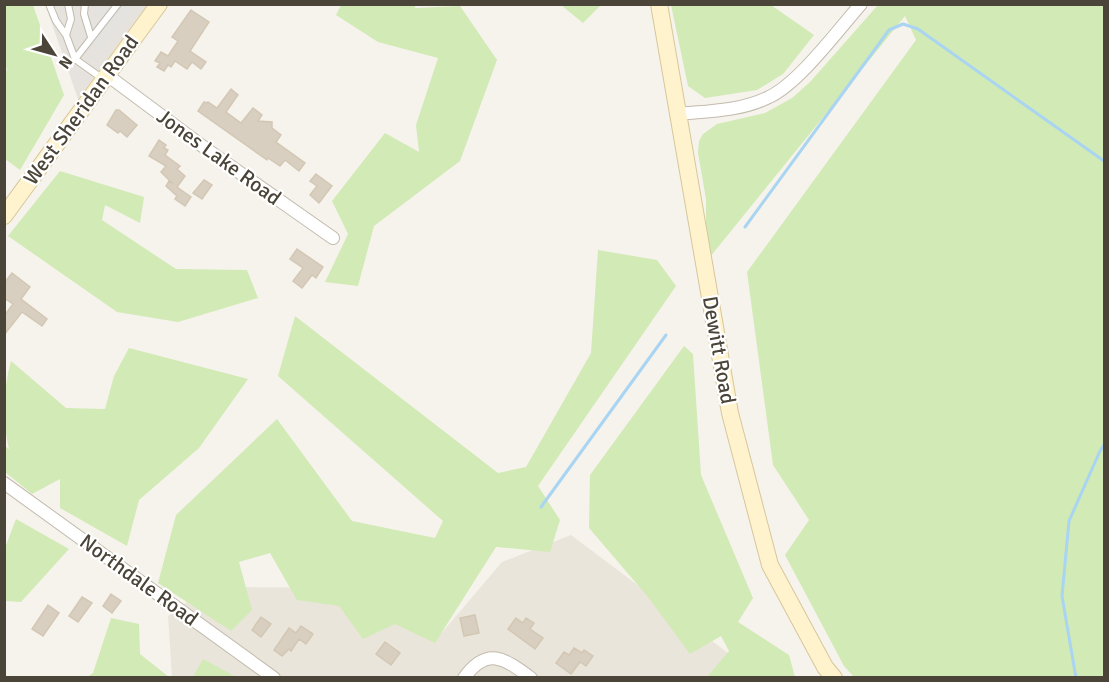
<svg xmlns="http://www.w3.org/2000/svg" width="1109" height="682" viewBox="0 0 1109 682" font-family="Signika,sans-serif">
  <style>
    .residential { fill: #eae5da }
    .industrial { fill: #e6e2dd }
    .green { fill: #d2eab5 }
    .parking { fill: #e5e3e0 }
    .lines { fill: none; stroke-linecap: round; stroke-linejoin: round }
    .stream { stroke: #a9d4f2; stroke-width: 3 }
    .building { fill: #d8cfc1; stroke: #d3c7b4; stroke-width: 1.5 }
    .lane-casing { stroke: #c2bbae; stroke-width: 8 }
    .street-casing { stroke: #c2bbae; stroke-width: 14 }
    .secondary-casing { stroke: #d6c79b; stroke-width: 18 }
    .lane { stroke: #fff; stroke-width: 6 }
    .street { stroke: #fff; stroke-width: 12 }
    .secondary { stroke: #fff3cd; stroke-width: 16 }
    .labels { text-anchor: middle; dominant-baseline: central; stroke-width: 4.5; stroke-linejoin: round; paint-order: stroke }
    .street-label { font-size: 21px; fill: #4b4439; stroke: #fff }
  </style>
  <rect width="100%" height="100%" fill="#f6f3ec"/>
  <path class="residential" d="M 571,535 L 760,677 L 172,677 L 168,616 L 207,587 L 361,588 L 439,636 L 502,562 Z"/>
  <path class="industrial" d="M 45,4 L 147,5 L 78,99 Z"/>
  <path class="green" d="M 5,4 L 33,5 L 64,95 L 20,170 L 5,159 L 4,73 L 7,70 L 4,61 Z
    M 415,5 L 415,8 L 460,6 L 497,60 L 460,161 L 374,226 L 358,286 L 325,282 L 348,234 L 332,201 L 385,133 L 419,152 L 416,125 L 438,58 L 378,42 L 336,15 L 341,5 Z
    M 561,5 L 601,5 L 583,23 Z
    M 671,5 L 771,5 L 814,35 L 783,74 L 757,90 L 705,98 L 688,86 Z
    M 878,5 L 1104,5 L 1104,677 L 854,677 L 844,666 L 785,555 L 809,520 L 773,465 L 747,272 L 916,40 L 905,16 L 710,257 L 706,224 L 706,199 L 698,153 L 699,141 L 703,134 L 717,124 L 765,113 L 792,98 L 810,82 Z
    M 60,171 L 144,197 L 140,223 L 105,205 L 102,220 L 176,269 L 247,270 L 258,298 L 178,322 L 117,312 L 8,236 Z
    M 598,250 L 657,260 L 676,286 L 538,486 L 560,520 L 550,552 L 496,547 L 435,643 L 395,624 L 363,639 L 339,606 L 297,600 L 270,553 L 239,562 L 252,610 L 231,631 L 158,583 L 176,515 L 277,419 L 352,521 L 435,538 L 443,521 L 278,376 L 295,316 L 498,473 L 526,467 L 591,353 Z
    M 684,346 L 693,354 L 701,475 L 753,598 L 738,622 L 789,655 L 795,677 L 707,677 L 729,651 L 721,636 L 690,654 L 648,597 L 589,528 L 590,475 Z
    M 129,348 L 248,379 L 199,448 L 139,500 L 127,546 L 60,508 L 60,479 L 32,494 L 5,472 L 5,446 L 9,449 C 2,420 3,390 11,361 L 66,408 L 105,409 L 114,376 Z
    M 16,519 L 69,549 L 21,602 L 5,601 L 5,548 Z
    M 111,618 L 139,624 L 140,654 L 169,677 L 87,677 L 93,673 Z
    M 203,659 L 236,677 L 193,677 Z"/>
  <path class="parking" d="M 81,5 L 135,5 L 102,50 L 82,38 L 93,20 L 96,22 L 100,19 L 94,13 L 96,9 L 90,6 L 87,8 Z"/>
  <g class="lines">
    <path class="stream" d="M 745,227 L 889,30 L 903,24 L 918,29 L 1104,161
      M 541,507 L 666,335
      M 1076,678 L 1062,596 L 1069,521 L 1100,451 L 1104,445"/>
  </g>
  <path class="building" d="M 191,10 L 209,22 L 190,51 L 206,62 L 201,69 L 192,62 L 187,69 L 175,61 L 171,67 L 168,65 L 164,71 L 157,67 L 160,63 L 155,61 L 161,52 L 168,56 L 178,41 L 172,37 Z
    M 231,89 L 238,95 L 226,112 L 241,123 L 253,108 L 262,115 L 258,121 L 272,122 L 272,128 L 281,135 L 276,142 L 305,163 L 299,171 L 285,160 L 280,166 L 268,158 L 267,160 L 198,111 L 204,102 L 207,103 L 208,102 L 217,108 Z
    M 116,110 L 119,110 L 137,125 L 127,137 L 120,131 L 118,133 L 107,125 Z
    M 159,140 L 166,145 L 164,148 L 168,150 L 165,155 L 180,166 L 177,169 L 185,176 L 177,187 L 191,197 L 185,206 L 175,199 L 177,196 L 166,186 L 169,181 L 173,184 L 161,172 L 166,166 L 149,156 Z
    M 316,174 L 332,186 L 319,203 L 310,195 L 317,186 L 310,181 Z
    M 204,180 L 212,185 L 202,199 L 193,193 Z
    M 297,249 L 323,267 L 316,278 L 312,275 L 302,288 L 293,281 L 303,268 L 290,259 Z
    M 12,273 L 30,287 L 21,299 L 47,319 L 42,326 L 22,312 L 4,335 L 4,316 L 13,304 L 4,298 L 4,283 Z
    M 111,594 L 121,601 L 112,613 L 103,606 Z
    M 82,597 L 92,603 L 78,622 L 69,616 Z
    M 48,605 L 59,613 L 43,636 L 32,629 Z
    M 475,615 L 479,633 L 464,636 L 460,618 Z
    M 261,617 L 271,624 L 261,637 L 252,630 Z
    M 516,618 L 523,623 L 526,618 L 534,623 L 530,629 L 543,638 L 535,649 L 508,629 Z
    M 301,626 L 313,634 L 306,644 L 299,639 L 291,651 L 289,649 L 282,656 L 274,650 L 289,628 L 296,633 Z
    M 385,642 L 400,653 L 391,665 L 376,654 Z
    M 574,648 L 582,653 L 584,650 L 593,656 L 586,666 L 580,662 L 571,674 L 556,663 L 564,652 L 569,655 Z"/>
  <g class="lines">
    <defs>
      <path id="lane" d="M 49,4 L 56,21 L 66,35 L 75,59 L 103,79
        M 85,4 L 84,14 L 91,37
        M 66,35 L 71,19 L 68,4
        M 75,59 L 118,4"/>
      <path id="street" d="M 107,75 L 209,151 L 333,238
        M 678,114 C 709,111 741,111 769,97 C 799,83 838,30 861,4
        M 4,483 L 274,678
        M 464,678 C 487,646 504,658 531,678"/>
      <path id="secondary" d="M 659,4 L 730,413 L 770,565 L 825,667 L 834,678
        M 4,216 L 159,4"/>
    </defs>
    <use href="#lane" class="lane-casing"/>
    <use href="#street" class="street-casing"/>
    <use href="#secondary" class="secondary-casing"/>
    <use href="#lane" class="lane"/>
    <use href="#street" class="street"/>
    <use href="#secondary" class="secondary"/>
  </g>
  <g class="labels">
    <g class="street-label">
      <text transform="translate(81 110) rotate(-54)">West Sheridan Road</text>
      <text transform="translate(219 157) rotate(36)">Jones Lake Road</text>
      <text transform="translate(719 350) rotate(80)">Dewitt Road</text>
      <text transform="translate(139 580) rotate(36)">Northdale Road</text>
    </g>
  </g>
  <rect width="1109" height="682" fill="none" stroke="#4b4439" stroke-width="12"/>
  <g transform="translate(54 54) rotate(126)" stroke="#ffffff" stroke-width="4.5" paint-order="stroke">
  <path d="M0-4.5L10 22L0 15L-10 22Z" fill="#4b4439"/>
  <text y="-9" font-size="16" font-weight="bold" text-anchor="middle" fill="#4b4439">N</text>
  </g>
</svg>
